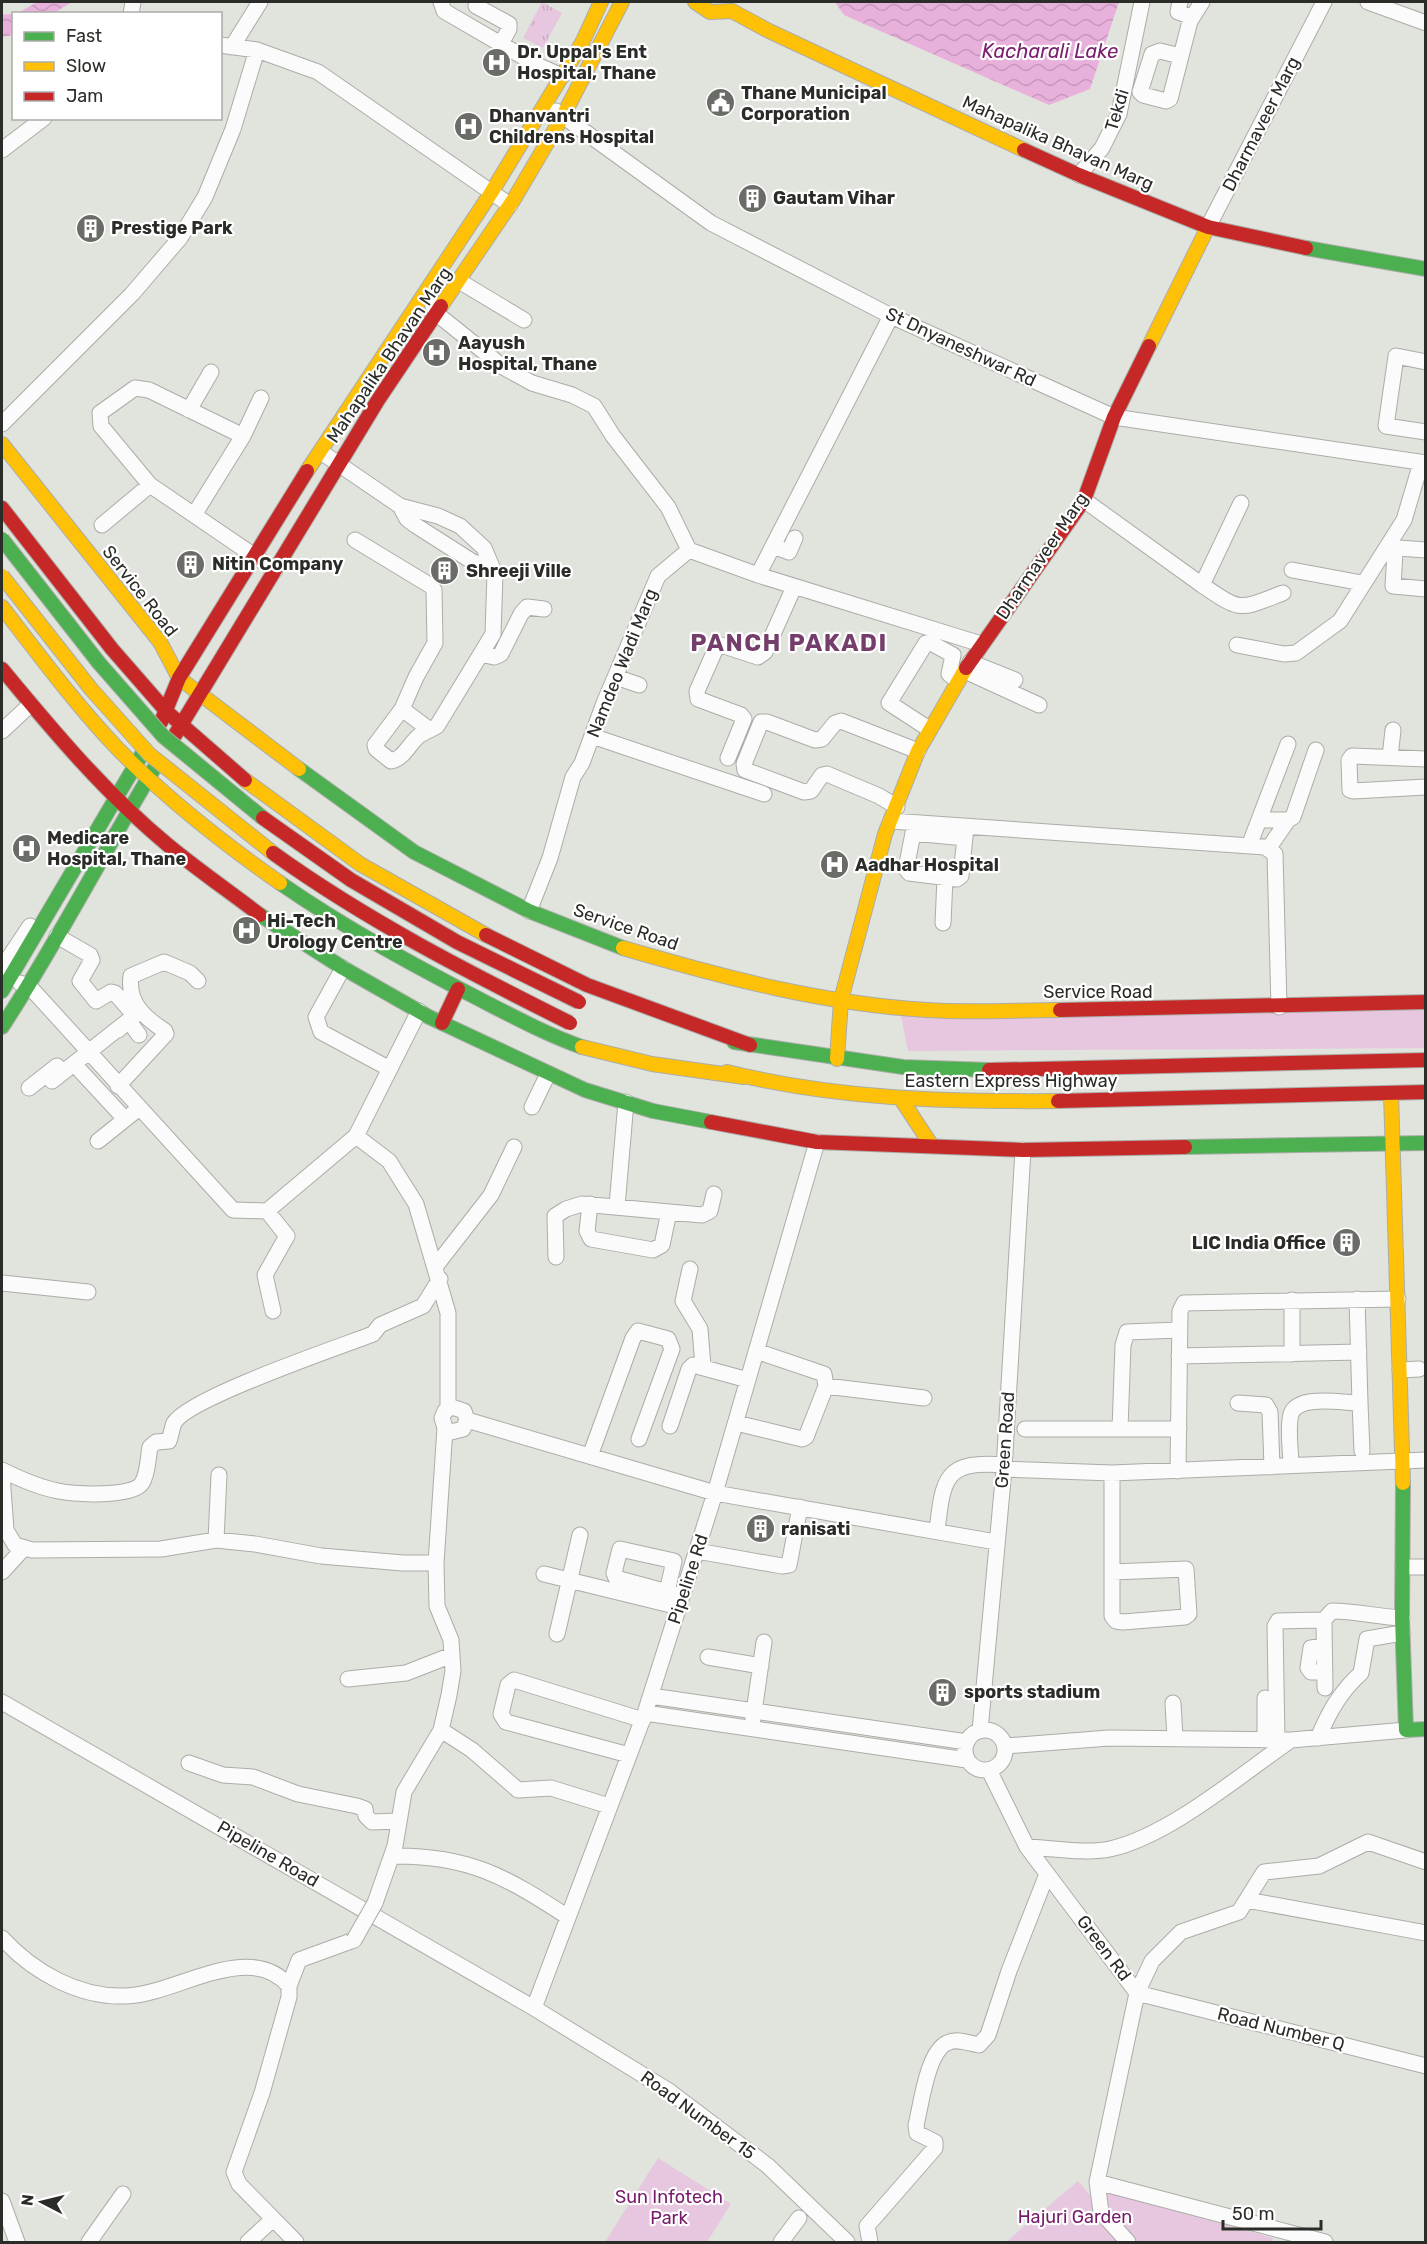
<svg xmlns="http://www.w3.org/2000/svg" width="1427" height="2244" viewBox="0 0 1427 2244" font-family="Rubik,sans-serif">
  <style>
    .grass { fill: url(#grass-tufts) }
    .park { fill: #e7c6df }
    .water { fill: url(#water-waves) }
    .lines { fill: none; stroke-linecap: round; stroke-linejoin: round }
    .street-casing { stroke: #abada8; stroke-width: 17 }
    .fast-casing { stroke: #abada8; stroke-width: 16 }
    .slow-casing { stroke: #abada8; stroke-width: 16 }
    .jam-casing { stroke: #abada8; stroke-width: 16 }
    .street { stroke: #fafbfa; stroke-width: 15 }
    .fast { stroke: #4caf50; stroke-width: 14 }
    .slow { stroke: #ffc107; stroke-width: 14 }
    .jam { stroke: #c62828; stroke-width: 14 }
    .street-bridge-casing { stroke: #abada8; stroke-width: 17; stroke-linecap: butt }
    .fast-bridge-casing { stroke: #abada8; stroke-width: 16; stroke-linecap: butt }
    .slow-bridge-casing { stroke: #abada8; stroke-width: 16; stroke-linecap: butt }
    .jam-bridge-casing { stroke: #abada8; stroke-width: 16; stroke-linecap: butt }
    .street-bridge { stroke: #fafbfa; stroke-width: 15 }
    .fast-bridge { stroke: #4caf50; stroke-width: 14 }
    .slow-bridge { stroke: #ffc107; stroke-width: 14 }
    .jam-bridge { stroke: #c62828; stroke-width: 14 }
    .labels { text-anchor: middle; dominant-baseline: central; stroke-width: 4.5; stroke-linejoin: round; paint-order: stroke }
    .poi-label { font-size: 18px; font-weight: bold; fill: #2a2c27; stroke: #fff; text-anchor: start }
    .street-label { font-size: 18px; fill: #2a2c27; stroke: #fff }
    .park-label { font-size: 18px; fill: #761a6a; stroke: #fff }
    .water-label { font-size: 20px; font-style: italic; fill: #7b206f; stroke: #fff }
    .district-label { font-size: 24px; font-weight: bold; letter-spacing: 1.5px; fill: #753d6b; stroke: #fff }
  </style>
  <defs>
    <pattern id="grass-tufts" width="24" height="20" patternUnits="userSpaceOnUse" patternTransform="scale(1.5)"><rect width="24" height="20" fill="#e7c6df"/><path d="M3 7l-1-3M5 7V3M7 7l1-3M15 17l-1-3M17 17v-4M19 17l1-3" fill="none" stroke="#c6aabf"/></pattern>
    <pattern id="water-waves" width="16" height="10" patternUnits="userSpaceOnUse" patternTransform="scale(1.5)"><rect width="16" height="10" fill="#e8b1dc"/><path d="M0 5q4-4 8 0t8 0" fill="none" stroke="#c798bd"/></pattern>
  </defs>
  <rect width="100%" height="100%" fill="#e1e3dd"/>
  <path class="grass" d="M 542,2 L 562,13 L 543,48 L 523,38 Z"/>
  <path class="park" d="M 1425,1007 L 1425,1048 L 908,1051 L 901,1016 Z
    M 658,2158 L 731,2204 L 707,2242 L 605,2242 Z
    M 1078,2181 L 1130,2242 L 1006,2242 Z
    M 1103,2190 L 1273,2238 L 1272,2242 L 1134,2242 L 1105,2206 Z"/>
  <path class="water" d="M 37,2 L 72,2 L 54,13 L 14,14 L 13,35 L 2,37 L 2,15 L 18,13 Z
    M 835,2 L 1119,2 L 1090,89 L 1049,105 L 844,15 Z"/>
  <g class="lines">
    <defs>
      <path id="street" d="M 441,2 L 444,11 L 537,65 L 562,76
        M 1180,2 L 1178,12 L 1192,17
        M 1368,2 L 1426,23
        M 476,6 L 509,24 L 509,29 L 501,44
        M 131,14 L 133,2
        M 220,45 L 257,50 L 318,72 L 510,205
        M 232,47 L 260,2
        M 1180,56 L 1160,51 L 1152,54 L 1140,92 L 1143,95 L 1166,101 L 1170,99 L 1190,21 L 1202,2
        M 556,111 L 711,223 L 891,316 L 1114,417 L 1426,463
        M 2,150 L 44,118
        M 1079,175 L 1102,148 L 1119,114 L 1142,2
        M 1208,227 L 1324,2
        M 459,281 L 524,320
        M 433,306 L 437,314 L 503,367 L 532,383 L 572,395 L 594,406 L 613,436 L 668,507 L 689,550 L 658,576 L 604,703 L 582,763 L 573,777 L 550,858 L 529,911
        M 1426,362 L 1396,356 L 1386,426 L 1426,432
        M 189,410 L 211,372
        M 2,424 L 132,294 L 180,238 L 205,197 L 233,129 L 257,50
        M 243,436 L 261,398
        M 321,452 L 400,506 L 438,516 L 460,526 L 484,548 L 492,567 L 495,574 L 493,634 L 437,726 C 432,729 425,732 420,735 C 409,743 405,758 391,761 L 376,749 L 375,745 L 402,709 L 430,730
        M 1084,500 L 1202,585 L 1241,503
        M 400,506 L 407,519 L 415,525 L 473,562 L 492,567
        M 194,515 L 243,436 L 149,390 L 135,388 L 100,413 L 101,426 L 150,485 L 275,570
        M 102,525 L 150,485
        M 355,540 L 431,586 L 434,590 L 435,643 L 416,677 L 402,709
        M 773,546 L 789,552 L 795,538
        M 689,550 L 758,575 L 981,644
        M 1426,550 L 1398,548 L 1395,552 L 1393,586 L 1426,589
        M 1292,570 L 1362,583
        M 758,575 L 891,316
        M 1202,585 C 1242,612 1238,610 1283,593
        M 1237,645 L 1284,654 L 1296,653 L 1340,621 L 1404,520 L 1421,463
        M 481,654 L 494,657 L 501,654 L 521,614 L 527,607 L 544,609
        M 970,662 L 1015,680
        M 965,671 L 1039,705
        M 616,677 L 639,685
        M 929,729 L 889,703 L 926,643 L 931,643 L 953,655 L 949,674 L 958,681
        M 2,731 L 31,704
        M 592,736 L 764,794
        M 1390,757 L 1393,730
        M 728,758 L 744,719 L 741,715 L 698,699 L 697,691 L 716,648 L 721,645 L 758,657 L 765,652 L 794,587
        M 1426,759 L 1352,756 L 1349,760 L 1350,790 L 1353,791 L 1426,787
        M 897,807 L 879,796 L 827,774 L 822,775 L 811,791 L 804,792 L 745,770 L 744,764 L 761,722 L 767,722 L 815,740 L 822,739 L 835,723 L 841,721 L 918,751
        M 1259,820 L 1288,820 L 1293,817 L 1316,750
        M 891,821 L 1265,847 L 1275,854 L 1279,1007
        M 965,838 L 913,833 L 906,869 L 909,873 L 957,879 L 961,876 L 966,827
        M 1249,846 L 1288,744
        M 1268,849 L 1288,820
        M 943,923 L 945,878
        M 57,936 L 90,955 L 92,960 L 80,981 L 96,1001 L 111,992 L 115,993 L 134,1015
        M 2,968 L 30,926
        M 343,968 L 316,1017 L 321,1032 L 390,1069
        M 20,983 L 29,986 L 233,1210 L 267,1211 L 356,1136 L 419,1011
        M 118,1030 L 126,1023 L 131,1024 L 139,1035
        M 74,1064 L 125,1119
        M 52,1081 L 139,1012
        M 118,1086 L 166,1034 L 165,1031 C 145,1018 127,1003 131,976 L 164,962 L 190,973 L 198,981
        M 29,1088 L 57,1066
        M 532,1107 L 548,1074
        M 356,1136 L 389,1161 L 416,1204 L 448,1313 L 448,1409
        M 98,1141 L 133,1113
        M 590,1204 L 587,1231 L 591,1239 L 653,1250 L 662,1245 L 669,1212
        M 617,1206 L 626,1102
        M 267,1211 L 287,1236 L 265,1275 L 273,1311
        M 556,1257 L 555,1216 L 566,1209 L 582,1204 L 702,1215 L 710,1211 L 714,1194
        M 435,1267 L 491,1195 L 514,1147
        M 690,1269 L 683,1301 L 700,1329 L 703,1366
        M 2,1283 L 88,1292
        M 1357,1299 L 1360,1403
        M 1292,1300 L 1292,1354
        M 1179,1356 L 1359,1352
        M 1400,1370 L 1419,1369
        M 826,1386 L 924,1398
        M 1238,1403 L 1266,1405 L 1270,1412 L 1272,1467
        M 467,1420 L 715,1493 L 996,1542
        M 736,1423 L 802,1439 L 806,1437 L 826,1386 L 824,1374 L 756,1351
        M 670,1426 L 689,1369 L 693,1365 L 748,1380
        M 1025,1429 L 1179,1429
        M 1120,1429 L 1123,1345 L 1127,1332 L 1179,1330
        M 590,1456 L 633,1338 L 638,1331 L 668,1339 L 672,1349 L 639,1439
        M 1291,1466 C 1291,1451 1287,1429 1291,1414 C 1298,1394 1343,1403 1360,1403 L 1362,1451
        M 1004,1469 L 1112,1473 L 1426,1460
        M 2,1470 C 20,1479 38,1487 58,1491 C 73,1494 133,1498 142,1483 C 148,1474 148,1457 150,1447 L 156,1442 L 169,1441 C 171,1435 172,1428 174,1423 C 188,1398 339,1347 373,1334 L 380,1325 L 423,1306 L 440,1279
        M 1178,1471 L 1180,1311 L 1184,1303 L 1398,1299
        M 1112,1473 L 1112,1616 L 1116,1621 L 1123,1622 L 1185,1617 L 1189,1614 L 1186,1569 L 1112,1572
        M 2,1475 L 6,1530 L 15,1545 L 32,1550 L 161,1549 L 216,1540 L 255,1544 L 321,1556 L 403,1563 L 436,1563 L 445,1428 L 442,1418 L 445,1411 L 452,1407 L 464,1411 L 467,1420 L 463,1429 L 451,1432 L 445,1428
        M 937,1531 C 943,1477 945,1460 1005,1465
        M 216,1540 L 219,1475
        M 697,1551 L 782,1566 L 789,1565 L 800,1507
        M 1403,1567 L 1426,1567
        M 2,1572 L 24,1548
        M 544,1574 L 679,1607
        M 667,1592 L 674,1561 L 620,1549 L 614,1573 L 616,1578 L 682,1596
        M 1322,1622 L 1332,1611 C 1356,1611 1378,1617 1402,1618
        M 557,1634 L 580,1535
        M 1324,1646 L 1311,1648 L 1308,1668 L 1311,1672 L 1325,1672
        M 708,1657 L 761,1666
        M 348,1679 L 406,1673 L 452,1655
        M 651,1696 L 967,1742
        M 2,1702 L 534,2008 L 669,2091 L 768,2166 L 847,2242
        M 1173,1703 L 1175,1738
        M 645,1713 L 967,1760
        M 753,1719 L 764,1642
        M965 1750a20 20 0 1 1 40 0a20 20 0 1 1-40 0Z
        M 441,1730 L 472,1750 L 518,1790 L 551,1788 L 609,1806
        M 980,1731 L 1004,1469 L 1023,1150
        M 1318,1738 C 1329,1712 1340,1692 1361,1673 L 1367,1639 L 1402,1633
        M 1265,1740 L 1265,1698
        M 1277,1740 L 1275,1626 L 1278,1621 L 1321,1620 L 1324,1624 L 1325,1688
        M 1005,1746 L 1109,1738 L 1291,1740 L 1406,1730
        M 629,1755 L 506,1722 L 501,1714 L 508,1685 L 514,1680 L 643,1720
        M 189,1763 L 223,1775 L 253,1777 L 298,1794 L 357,1806 L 365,1809 L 366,1816 L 372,1822 L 398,1821
        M 989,1770 L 1027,1847 L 1137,1993 L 1097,2182 L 1101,2212 L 1128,2242
        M 1027,1847 C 1051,1848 1087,1854 1110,1849 C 1169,1836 1240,1775 1291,1740
        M 392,1856 C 468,1855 505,1876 568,1917
        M 1426,1862 L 1368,1842 L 1319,1866 L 1264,1872 L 1239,1912 L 1181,1932 L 1152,1961 L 1137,1993 L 1426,2066
        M 1247,1900 L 1426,1933
        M 375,1903 L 395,1846 L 404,1792 L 441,1730 L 449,1695 L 453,1671 L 451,1640 L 437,1606 L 436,1563
        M 2,1938 C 33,1972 79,1998 126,1996 C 175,1995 249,1939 289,1986 L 289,1997 L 262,2093 L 234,2172 L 239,2184 L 296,2242
        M 289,1986 L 299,1960 L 354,1940
        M 534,2008 L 645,1713 L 715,1493 L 817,1142
        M 1097,2182 L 1325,2242
        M 2,2201 L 17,2242
        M 89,2242 L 123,2194
        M 248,2242 L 273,2219
        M 781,2242 L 799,2218
        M 870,2242 L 867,2226 L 935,2148 L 935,2142 L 917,2133 L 916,2125 C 921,2106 927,2052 947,2043 C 957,2038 968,2043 979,2045 L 988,2035 L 1009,1971 L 1047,1874"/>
      <path id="fast" d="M 1306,248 L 1426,269
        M 299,769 L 414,852 L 529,911 L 623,948
        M 280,883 C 345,928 413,965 483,1001 C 516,1018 548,1035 582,1047
        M 260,915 L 343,968 L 429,1017 L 585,1090 L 653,1111 L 711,1122
        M 2,991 L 142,754
        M 2,1027 C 57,943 103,853 155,767
        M 734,1042 L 903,1067 L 989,1070
        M 1185,1147 L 1426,1143
        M 1403,1483 L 1402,1618 L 1406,1730 L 1426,1729"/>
      <path id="slow" d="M 695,2 L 710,12 L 732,11 L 769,31 L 1024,150
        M 441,306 L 514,199 L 563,116 L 622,2
        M 1149,346 L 1208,227
        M 2,444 L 160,642 L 179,678 L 299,769
        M 307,471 L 491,193 L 582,43 L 601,2
        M 2,607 C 39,655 76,705 118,749 C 167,799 223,843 280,883
        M 245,780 L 360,864 L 486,935
        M 623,948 C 722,977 823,1004 927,1010 C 971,1013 1016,1010 1060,1010
        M 582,1047 L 652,1064 L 744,1077
        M 837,1059 L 841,1000 L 885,834 L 918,751 L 966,668
        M 727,1072 C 836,1099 946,1102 1058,1101
        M 1391,1093 L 1403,1483
        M 901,1099 L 932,1146"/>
      <path id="jam" d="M 1024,150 L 1079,175 L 1208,227 L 1306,248
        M 2,508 L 112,649 L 167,712 L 245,780
        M 966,668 L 1084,500 L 1114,417 L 1149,346
        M 2,669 C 54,732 106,794 169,846 C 198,870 230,892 260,915
        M 161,722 L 179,678 L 307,471
        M 175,735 L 378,400 L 441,306
        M 486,935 L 587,985 L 750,1045
        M 1060,1010 L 1426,1002
        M 442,1023 L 458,989
        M 989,1070 L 1426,1060
        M 1058,1101 L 1426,1092
        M 711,1122 L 817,1142 L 1023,1150 L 1185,1147"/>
    </defs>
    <use href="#street" class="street-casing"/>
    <use href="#fast" class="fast-casing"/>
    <use href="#slow" class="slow-casing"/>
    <use href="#jam" class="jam-casing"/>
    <use href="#street" class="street"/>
    <use href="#fast" class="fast"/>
    <use href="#slow" class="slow"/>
    <use href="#jam" class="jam"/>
    <defs>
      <path id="street-bridge" d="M 354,1940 L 375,1903"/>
      <path id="fast-bridge" d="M 2,539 L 99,663 L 163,736 L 263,818"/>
      <path id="slow-bridge" d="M 2,576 L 91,689 L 149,754 L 273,853"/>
      <path id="jam-bridge" d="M 263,818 L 351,880 L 457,942 L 579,1002
        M 273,853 C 366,920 468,972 570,1023"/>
    </defs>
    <use href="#street-bridge" class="street-bridge-casing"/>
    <use href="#fast-bridge" class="fast-bridge-casing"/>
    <use href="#slow-bridge" class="slow-bridge-casing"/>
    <use href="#jam-bridge" class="jam-bridge-casing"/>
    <use href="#street-bridge" class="street-bridge"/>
    <use href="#fast-bridge" class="fast-bridge"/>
    <use href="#slow-bridge" class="slow-bridge"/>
    <use href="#jam-bridge" class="jam-bridge"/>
  </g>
  <defs>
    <symbol id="hospital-disc" viewBox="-11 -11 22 22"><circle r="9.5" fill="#6a6c67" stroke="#fff"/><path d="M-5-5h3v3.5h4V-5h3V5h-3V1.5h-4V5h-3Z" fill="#fff"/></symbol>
    <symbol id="civic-disc" viewBox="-11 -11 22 22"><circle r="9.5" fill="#6a6c67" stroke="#fff"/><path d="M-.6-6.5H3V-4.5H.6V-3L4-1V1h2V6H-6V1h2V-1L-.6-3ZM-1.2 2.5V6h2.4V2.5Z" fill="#fff"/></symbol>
    <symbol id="building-disc" viewBox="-11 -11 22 22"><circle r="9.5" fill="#6a6c67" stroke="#fff"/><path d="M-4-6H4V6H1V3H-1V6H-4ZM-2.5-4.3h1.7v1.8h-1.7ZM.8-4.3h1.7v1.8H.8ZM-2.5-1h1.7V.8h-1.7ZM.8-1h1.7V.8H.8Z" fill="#fff"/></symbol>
  </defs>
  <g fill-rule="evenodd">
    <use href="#hospital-disc" x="480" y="46" width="33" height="33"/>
    <use href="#civic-disc" x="704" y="86" width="33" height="33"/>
    <use href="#hospital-disc" x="452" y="110" width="33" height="33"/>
    <use href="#building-disc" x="736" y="182" width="33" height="33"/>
    <use href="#building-disc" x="74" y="212" width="33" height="33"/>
    <use href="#hospital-disc" x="420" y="336" width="33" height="33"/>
    <use href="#building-disc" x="174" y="548" width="33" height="33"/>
    <use href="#building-disc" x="428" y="554" width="33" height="33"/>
    <use href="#hospital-disc" x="10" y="832" width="33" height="33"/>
    <use href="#hospital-disc" x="818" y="848" width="33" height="33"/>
    <use href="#hospital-disc" x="230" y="914" width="33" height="33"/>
    <use href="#building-disc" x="1330" y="1226" width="33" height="33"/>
    <use href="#building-disc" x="744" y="1512" width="33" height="33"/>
    <use href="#building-disc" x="926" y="1676" width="33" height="33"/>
  </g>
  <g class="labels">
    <g class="poi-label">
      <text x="517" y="52">Dr. Uppal's Ent<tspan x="517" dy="21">Hospital, Thane</tspan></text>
      <text x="741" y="93">Thane Municipal<tspan x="741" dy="21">Corporation</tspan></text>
      <text x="489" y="116">Dhanvantri<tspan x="489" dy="21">Childrens Hospital</tspan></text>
      <text x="773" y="198">Gautam Vihar</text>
      <text x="111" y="228">Prestige Park</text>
      <text x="458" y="343">Aayush<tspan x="458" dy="21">Hospital, Thane</tspan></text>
      <text x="212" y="564">Nitin Company</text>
      <text x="466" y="571">Shreeji Ville</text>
      <text x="47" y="838">Medicare<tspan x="47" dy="21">Hospital, Thane</tspan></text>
      <text x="855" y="865">Aadhar Hospital</text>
      <text x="267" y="921">Hi-Tech<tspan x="267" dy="21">Urology Centre</tspan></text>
      <text x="1326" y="1243" text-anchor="end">LIC India Office</text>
      <text x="781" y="1529">ranisati</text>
      <text x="964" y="1692">sports stadium</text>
    </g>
    <g class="street-label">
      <text transform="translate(1117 110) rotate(-73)">Tekdi</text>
      <text transform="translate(1261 124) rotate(-63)">Dharmaveer Marg</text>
      <text transform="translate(1058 143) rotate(24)">Mahapalika Bhavan Marg</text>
      <text transform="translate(961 347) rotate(25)">St Dnyaneshwar Rd</text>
      <text transform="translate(389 355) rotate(-56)">Mahapalika Bhavan Marg</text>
      <text transform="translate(1042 556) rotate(-56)">Dharmaveer Marg</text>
      <text transform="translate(140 591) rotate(52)">Service Road</text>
      <text transform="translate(622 663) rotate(-68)">Namdeo Wadi Marg</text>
      <text transform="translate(626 927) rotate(19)">Service Road</text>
      <text x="1098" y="992">Service Road</text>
      <text x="1011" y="1081">Eastern Express Highway</text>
      <text transform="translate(1005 1440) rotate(-86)">Green Road</text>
      <text transform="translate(688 1579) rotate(-72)">Pipeline Rd</text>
      <text transform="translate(268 1854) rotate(30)">Pipeline Road</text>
      <text transform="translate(1104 1948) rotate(53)">Green Rd</text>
      <text transform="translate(1281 2029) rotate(14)">Road Number Q</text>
      <text transform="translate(698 2115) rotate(36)">Road Number 15</text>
    </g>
    <g class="park-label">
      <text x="669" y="2197">Sun Infotech<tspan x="669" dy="21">Park</tspan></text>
      <text x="1075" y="2217">Hajuri Garden</text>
    </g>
    <g class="water-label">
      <text x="1050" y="51">Kacharali Lake</text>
    </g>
    <g class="district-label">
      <text x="789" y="643">PANCH PAKADI</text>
    </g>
  </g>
  <rect width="1427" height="2244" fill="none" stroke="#2a2c27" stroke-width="6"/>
  <rect x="12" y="12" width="210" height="108" fill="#ffffff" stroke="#aaaba9" stroke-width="1.5"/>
  <rect x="24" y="32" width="30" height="9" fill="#4caf50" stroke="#aaaba9" stroke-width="1.5"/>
  <text x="66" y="42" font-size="18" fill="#2a2c27">Fast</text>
  <rect x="24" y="62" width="30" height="9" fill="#ffc107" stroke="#aaaba9" stroke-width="1.5"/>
  <text x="66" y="72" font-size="18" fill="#2a2c27">Slow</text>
  <rect x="24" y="92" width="30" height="9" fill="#c62828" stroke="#aaaba9" stroke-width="1.5"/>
  <text x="66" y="102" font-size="18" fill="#2a2c27">Jam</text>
  <g transform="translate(42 2202) rotate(277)" stroke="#ffffff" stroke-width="4.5" paint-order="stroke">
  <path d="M0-4.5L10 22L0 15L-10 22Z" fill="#2a2c27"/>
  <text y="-9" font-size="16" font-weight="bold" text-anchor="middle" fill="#2a2c27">N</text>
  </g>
  <path d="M1223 2220v9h98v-9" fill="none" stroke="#2a2c27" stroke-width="3"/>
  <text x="1232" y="2220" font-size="18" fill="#2a2c27" stroke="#ffffff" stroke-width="4.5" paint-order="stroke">50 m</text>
</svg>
